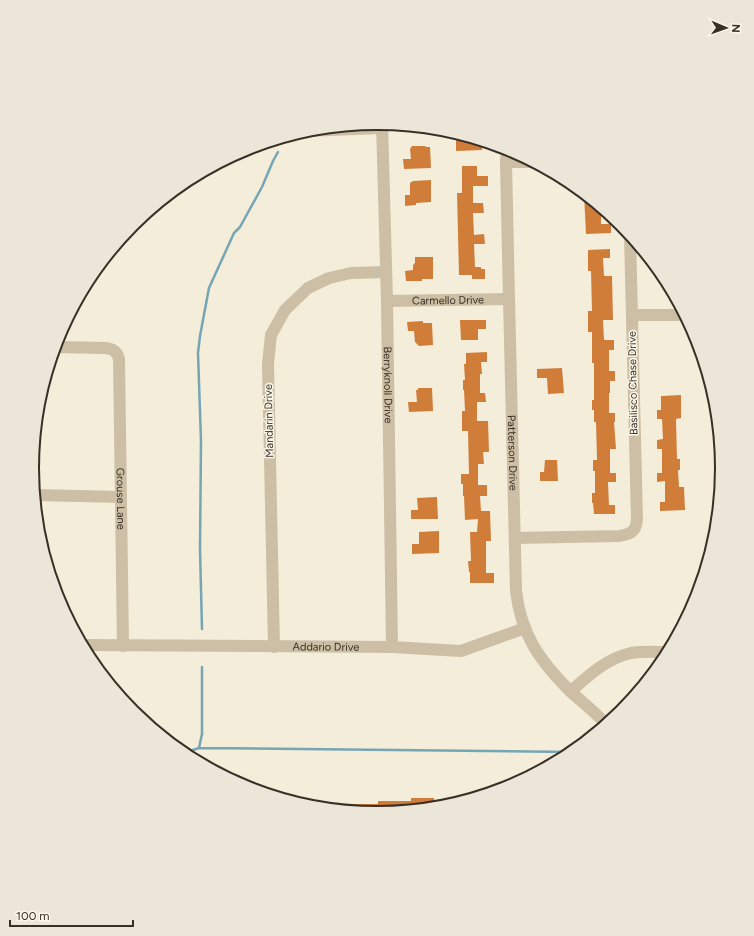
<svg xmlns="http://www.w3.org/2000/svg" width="754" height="936" viewBox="0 0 754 936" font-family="Figtree,sans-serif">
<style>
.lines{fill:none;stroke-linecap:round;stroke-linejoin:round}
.stream{stroke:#76a5b4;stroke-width:2.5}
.building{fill:#d17d3a}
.minor{stroke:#cdbfa5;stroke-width:12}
.labels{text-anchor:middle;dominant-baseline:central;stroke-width:3;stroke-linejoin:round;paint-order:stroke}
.street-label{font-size:11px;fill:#383027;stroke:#fbf6e7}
.rim{fill:none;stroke:#383027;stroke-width:2}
</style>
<rect width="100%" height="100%" fill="#f4edda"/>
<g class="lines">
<path class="stream" d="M202,629l-2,-80 1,-108 -3,-88 2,-17 9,-48 25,-55 6,-6 22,-40 11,-26 5,-9
M202,734l-3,14 374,4
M202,735v-68
M179,750l11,1 9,-3v-1"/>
</g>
<path class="building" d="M456,133l15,5v3h11v9l-26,1z
M412,146h13l1,1h4l1,21 -27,1 -1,-10h8l-1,-10z
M462,166h15v10h11v10h-15v17h10l1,10h-11l1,22 10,-1 1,10h-11l1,23h6v2h4v10h-13v-4h-13l-2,-82h5z
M431,180v22l-15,1v2l-11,1v-11h5v-12l3,-2z
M584,194l17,13v17h10v9l-25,1z
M610,249v9h-7l1,18h8l1,44h-10l1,20h10v10h-5v21h6v10h-5v12h-1v20h6v9h-1l2,27h-6v24h6v9h-8l1,23h6v9h-21l-1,-11h-1v-10h3v-22h-2v-11h4l-1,-38h-2v-12h-2v-10h2v-37h-2v-31h-4v-21h4l-1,-40h-3v-21z
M415,257h18v22h-11v2h-16l-1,-10 8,-1v-5l2,-2z
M460,320h26v9h-8v11h-17z
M423,321v2h9l1,22 -14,1 -4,-4 -1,-11h-6l-1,-9z
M487,352v10h-6l1,12h-2v19h5l1,9h-9v19h11l1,31h-6l1,12h-6v21h9v11h-7l1,15h9l1,30h-5v32h8v10h-24v-11h-1l-1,-11h3l-1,-29h7l1,-13 -13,1 -1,-24h-1v-12h-2v-10h8l-1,-43h-6v-20h3l-1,-21h-1v-10h2l-1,-16h2v-11z
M562,368l2,25 -16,1 -1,-16h-10v-9z
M418,388h14l1,23 -24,1 -1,-10h9l-1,-12h2z
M681,395v23l-5,1 1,40h3v11h-2l1,17h5l1,23 -25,1v-9h5v-21l-8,1v-9h5v-24h-5v-9l6,-1 -1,-20h-5v-9h4v-14z
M545,460h12l1,21h-18v-9h4z
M437,497l1,22h-27v-9h7l-1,-12z
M439,531v22l-27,1v-10h7v-12z
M411,798h23v9l-57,6 -66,-7v-4h22v2h45v-3h33z"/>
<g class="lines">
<g class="minor">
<path id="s1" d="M382,123l5,178 5,346"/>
<path d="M304,131l78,-3"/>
<path id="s2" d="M507,149l-1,13 3,137 7,292c5,44 24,70 54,100 12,11 25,21 36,33"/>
<path d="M506,162h27"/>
<path id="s3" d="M387,301l122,-2"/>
<path d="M632,315h52"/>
<path id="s4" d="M55,347l50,1c8,1 12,3 14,11l4,287"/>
<path d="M35,495l86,2"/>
<path d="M515,538l104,-2c12,-2 17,-4 18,-17l-7,-284"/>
<path id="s5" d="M83,645l309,2 69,4 64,-23"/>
<path d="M274,647l-6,-283 3,-29 14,-25 23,-22 21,-10 22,-5 35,-1"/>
<path d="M571,691c17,-15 36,-33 60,-38 12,-2 25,-1 37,-1"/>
</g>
</g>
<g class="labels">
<g class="street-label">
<text stroke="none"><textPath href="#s3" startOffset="61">Carmello Drive</textPath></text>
<text transform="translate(633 383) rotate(-91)">Basilisco Chase Drive</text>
<text stroke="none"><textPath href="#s1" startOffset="262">Berryknoll Drive</textPath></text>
<text transform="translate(269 421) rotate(-91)">Mandarin Drive</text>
<text stroke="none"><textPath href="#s2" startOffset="304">Patterson Drive</textPath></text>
<text stroke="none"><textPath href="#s4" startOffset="209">Grouse Lane</textPath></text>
<text stroke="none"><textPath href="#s5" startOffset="243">Addario Drive</textPath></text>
</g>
</g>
<path d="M0 0H754V936H0ZM39 468a338 338 0 1 1 676 0a338 338 0 1 1-676 0Z" fill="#ebe6d8" fill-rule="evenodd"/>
<path class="rim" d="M39 468a338 338 0 1 1 676 0a338 338 0 1 1-676 0Z"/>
<g transform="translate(726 28) rotate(92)" stroke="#fbf6e7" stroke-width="3" paint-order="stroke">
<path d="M0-3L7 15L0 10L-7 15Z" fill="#383027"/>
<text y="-6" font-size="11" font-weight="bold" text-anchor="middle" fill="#383027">N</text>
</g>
<path d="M10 920v6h123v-6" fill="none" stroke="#383027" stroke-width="2"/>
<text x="16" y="920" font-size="12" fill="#383027" stroke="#fbf6e7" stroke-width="3" paint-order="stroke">100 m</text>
</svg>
